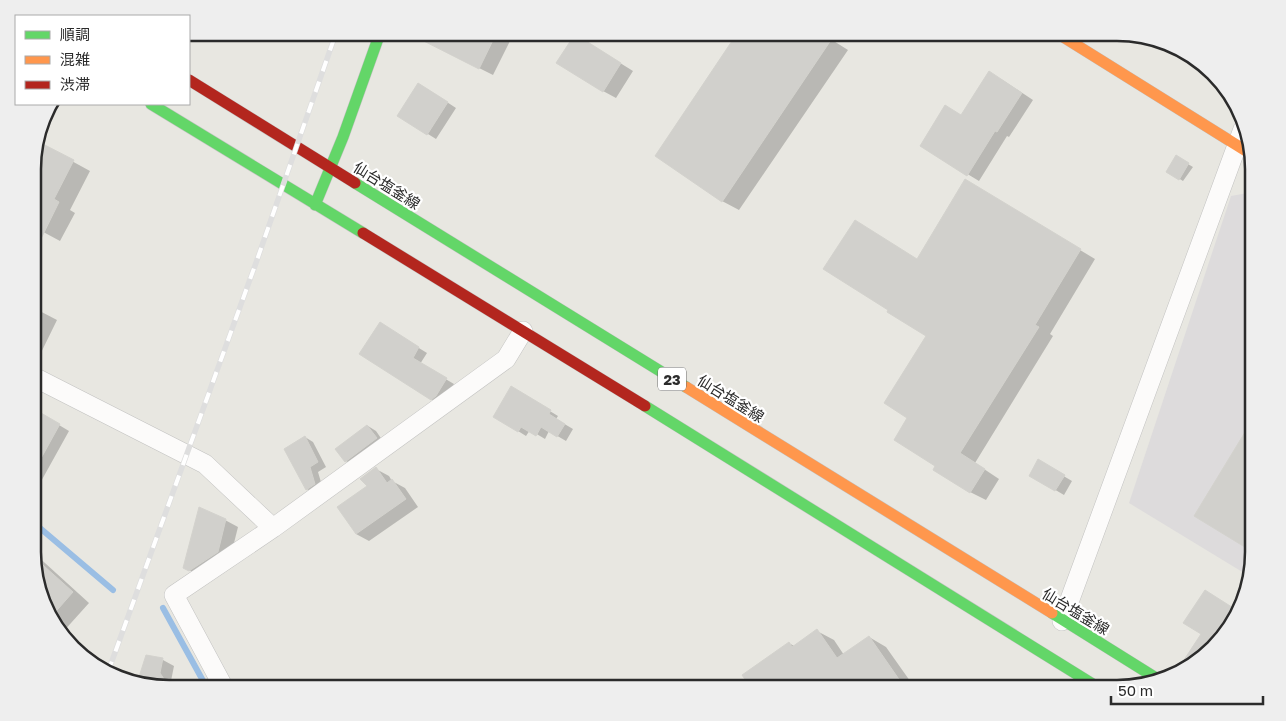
<svg xmlns="http://www.w3.org/2000/svg" width="1286" height="721" viewBox="0 0 1286 721" font-family="'Golos Text','Noto Sans JP',sans-serif">
<style>
.industrial{fill:#dddbdc}
.shadow{fill:#0003}
.lines{fill:none;stroke-linecap:round;stroke-linejoin:round}
.stream{stroke:#9abee4;stroke-width:6}
.building{fill:#d1d0cc;stroke:#d3d2cd}
.street-casing{stroke:#c2c2c1;stroke-width:20}
.fast-casing{stroke:#c2c2c1;stroke-width:12}
.slow-casing{stroke:#c2c2c1;stroke-width:12}
.jam-casing{stroke:#c2c2c1;stroke-width:12}
.street{stroke:#fcfbfa;stroke-width:19}
.fast{stroke:#63d668;stroke-width:11}
.slow{stroke:#ff974d;stroke-width:11}
.jam{stroke:#b3261e;stroke-width:11}
.rail-casing{stroke:#dedede;stroke-width:5.5}
.rail{stroke:#fff;stroke-width:4;stroke-dasharray:11;stroke-linecap:butt}
.labels{text-anchor:middle;dominant-baseline:central;stroke-width:4.5;stroke-linejoin:round;paint-order:stroke}
.shield{fill:#fff;stroke:#6b6b6b;stroke-width:1}
.shield-label{font-size:14px;font-weight:bold;fill:#2b2b2b}
.street-label{font-size:15px;fill:#2b2b2b;stroke:#fff}
.rim{fill:none;stroke:#2b2b2b;stroke-width:2.5}
</style>
<rect width="100%" height="100%" fill="#e8e7e1"/>
<path class="industrial" d="M1253,192v369l-4,15 -120,-73 102,-307z"/>
<path class="shadow" d="M435,33h79l-21,42 -50,-25z
M821,33l27,17 -109,160 -17,-9z
M588,43l45,28 -17,27 -13,-7z
M1001,79l32,21 -24,37 -2,-1 -28,45 -58,-35 41,-30z
M427,89l29,19 -20,31 -37,-23z
M41,126l3,2 -7,14 53,29 -20,39 5,3 -15,28 -26,-14v-76z
M1176,157l17,10 -10,14 -16,-10z
M980,190l115,69 -45,75 3,2 -78,127 24,16 -13,21 -16,-8 -33,-26 -28,-48 18,-83 -10,-75z
M34,308l23,12 -23,47z
M388,329l39,24 -7,11 34,20 -9,16 -5,4 -9,-5z
M512,388l46,28 -2,3 17,10 -7,12 -17,-10 -4,8 -15,-9 -4,6 -32,-20z
M34,410l35,21 -30,54 -5,-3z
M1253,421v130l-57,-35z
M368,426l8,5 9,13 -30,22 -9,-5z
M305,437l8,5 13,25 -8,5 5,17 -8,5 -8,-5z
M1038,461l34,20 -8,14 -34,-20z
M376,469l13,7 3,5 13,7 13,19 -49,34 -13,-7 12,-48z
M225,520l13,7 -8,32 -27,19 -19,-11z
M34,553l55,50 -27,30 -7,-5 -21,-58z
M817,631l17,9 10,15 25,-18 17,10 29,41h-162l-10,-13 46,-32 5,3z
M147,657l16,3 11,6 -3,15 5,7h-7l-29,-7z"/>
<g class="lines">
<path class="stream" d="M34,523l79,67
M163,608l44,80"/>
</g>
<path class="building" d="M406,32h91l-18,37z
M738,32h83l10,8 -109,162 -67,-46z
M575,34l46,29 -18,29 -47,-29z
M989,71l33,22 -25,39 -2,-1 -28,45 -47,-30 25,-41 16,10z
M418,83l30,19 -21,33 -30,-19z
M37,141l37,19 -20,39 5,3 -25,51v-102z
M1176,155l13,8 -10,17 -13,-8z
M965,179l116,70 -46,76 4,2 -79,126 25,16 -15,24 -37,-23 2,-4 -41,-26 13,-22 -23,-15 42,-67 -39,-24 1,-2 -65,-41 32,-49 62,39z
M380,322l39,25 -6,11 34,20 -11,18 -5,4 -72,-46z
M511,386l40,24 -2,4 16,10 -8,13 -16,-10 -5,9 -15,-9 -3,5 -25,-15z
M34,409l26,15 -26,47z
M1253,419v133l-59,-36z
M367,425l10,13 -32,24 -10,-13z
M305,436l13,26 -8,5 5,17 -9,6 -22,-41z
M1038,459l27,16 -10,16 -26,-15z
M376,467l11,16 5,-4 14,20 -50,35 -19,-27 30,-21 -7,-7z
M199,507l27,12 -8,33 -29,19 -6,-3z
M34,557l39,35 -22,25 -17,-47z
M1205,590l33,21 -3,9 -42,46 -10,3 -3,-3 21,-32 -18,-11z
M817,629l20,29 32,-22 36,52h-154l-9,-13 47,-33 3,5z
M146,655l17,3 -3,15 10,15 -32,-8z"/>
<g class="lines">
<defs>
<path id="street" d="M34,377l171,87 68,64
M1062,621l181,-492
M224,688l-50,-93 99,-67 233,-169 17,-28"/>
<path id="fast" d="M151,104l212,129
M355,183l331,204
M315,205l28,-68 37,-104
M645,406l454,282
M1052,613l104,65"/>
<path id="slow" d="M1057,33l194,121
M686,387l366,226"/>
<path id="jam" d="M189,80l166,103
M363,233l282,173"/>
</defs>
<use href="#street" class="street-casing"/>
<use href="#fast" class="fast-casing"/>
<use href="#slow" class="slow-casing"/>
<use href="#jam" class="jam-casing"/>
<use href="#street" class="street"/>
<use href="#fast" class="fast"/>
<use href="#slow" class="slow"/>
<use href="#jam" class="jam"/>
<defs>
<path id="rail" d="M108,672l149,-412 79,-227"/>
</defs>
<use href="#rail" class="rail-casing"/>
<use href="#rail" class="rail"/>
</g>
<g class="labels">
<rect class="shield" x="658" y="367.5" width="28" height="23" rx="4"/>
<g class="shield-label">
<text x="672" y="379">23</text>
</g>
<g class="street-label">
<text transform="translate(387 185) rotate(32)">仙台塩釜線</text>
<text transform="translate(731 398) rotate(32)">仙台塩釜線</text>
<text transform="translate(1076 611) rotate(31)">仙台塩釜線</text>
</g>
</g>
<path d="M0 0H1286V721H0ZM169 41H1117A128 128 0 0 1 1245 169V552A128 128 0 0 1 1117 680H169A128 128 0 0 1 41 552V169A128 128 0 0 1 169 41Z" fill="#eee" fill-rule="evenodd"/>
<path class="rim" d="M169 41H1117A128 128 0 0 1 1245 169V552A128 128 0 0 1 1117 680H169A128 128 0 0 1 41 552V169A128 128 0 0 1 169 41Z"/>
<rect x="15" y="15" width="175" height="90" fill="#ffffff" stroke="#aaaaaa"/>
<rect x="25" y="31" width="25" height="8" fill="#63d668" stroke="#aaaaaa"/>
<text x="60" y="40" font-size="15" fill="#2b2b2b">順調</text>
<rect x="25" y="56" width="25" height="8" fill="#ff974d" stroke="#aaaaaa"/>
<text x="60" y="65" font-size="15" fill="#2b2b2b">混雑</text>
<rect x="25" y="81" width="25" height="8" fill="#b3261e" stroke="#aaaaaa"/>
<text x="60" y="90" font-size="15" fill="#2b2b2b">渋滞</text>
<path d="M1111 696v8h152v-8" fill="none" stroke="#2b2b2b" stroke-width="2.5"/>
<text x="1118" y="696" font-size="15" fill="#2b2b2b" stroke="#ffffff" stroke-width="4" paint-order="stroke">50 m</text>
</svg>
